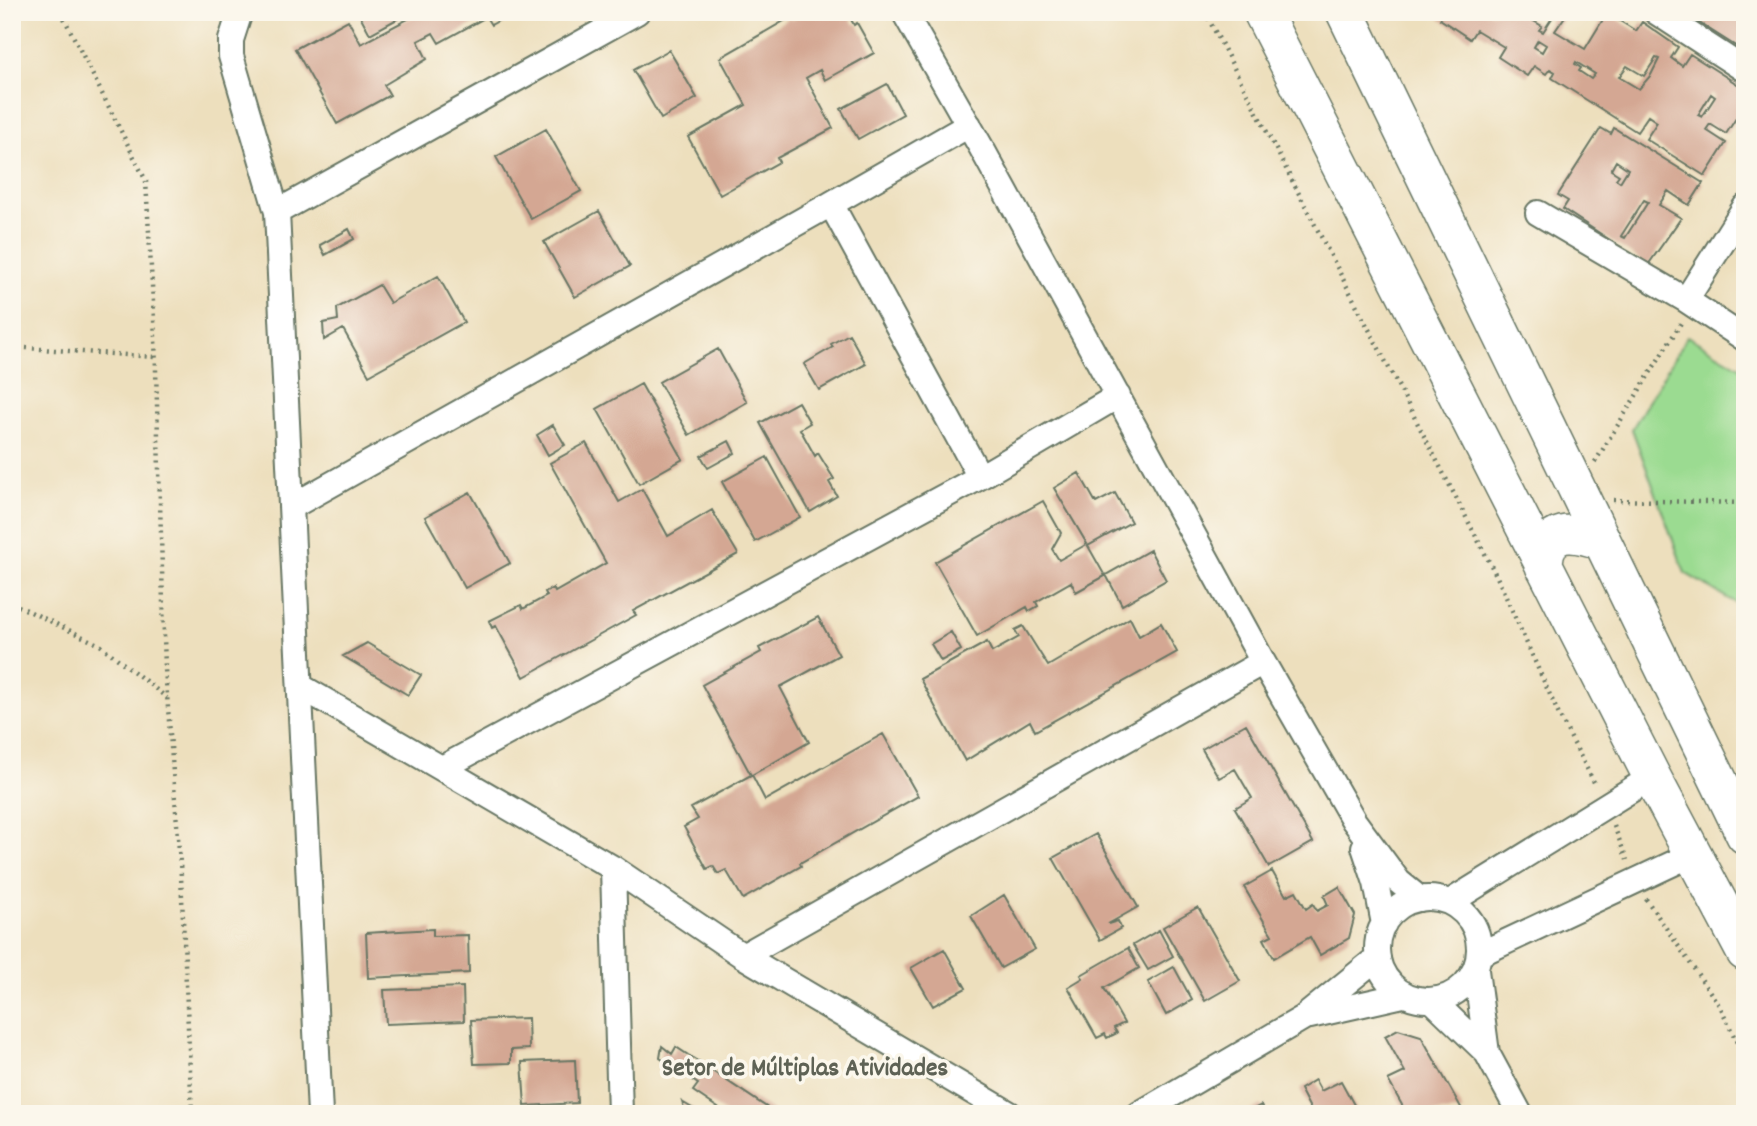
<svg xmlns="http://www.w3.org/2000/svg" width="1757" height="1126" viewBox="0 0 1757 1126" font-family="Dekko,sans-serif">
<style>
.green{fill:#9bdb91;stroke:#5d8c62;stroke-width:2}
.building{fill:#d4a793;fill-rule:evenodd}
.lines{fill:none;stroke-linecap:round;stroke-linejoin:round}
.street-casing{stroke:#677664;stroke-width:28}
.primary-casing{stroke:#677664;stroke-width:40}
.path{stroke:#677664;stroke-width:4.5;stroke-dasharray:2 5;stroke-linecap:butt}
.street{stroke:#fff;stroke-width:24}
.primary{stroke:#fff;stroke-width:37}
.labels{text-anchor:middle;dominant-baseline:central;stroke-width:7;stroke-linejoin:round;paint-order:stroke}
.neighbourhood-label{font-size:26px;font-weight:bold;fill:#5e6255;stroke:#fbf7ec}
</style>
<rect width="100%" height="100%" fill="#fbf7ec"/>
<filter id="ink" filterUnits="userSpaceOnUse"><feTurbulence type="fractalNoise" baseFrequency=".0143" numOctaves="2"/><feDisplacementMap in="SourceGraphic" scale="14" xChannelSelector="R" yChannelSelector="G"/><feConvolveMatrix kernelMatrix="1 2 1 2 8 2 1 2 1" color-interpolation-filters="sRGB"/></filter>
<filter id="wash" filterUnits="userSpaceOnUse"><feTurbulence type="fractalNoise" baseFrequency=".00686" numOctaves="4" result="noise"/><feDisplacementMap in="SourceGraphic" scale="28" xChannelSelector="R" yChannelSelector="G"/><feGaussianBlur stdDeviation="1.57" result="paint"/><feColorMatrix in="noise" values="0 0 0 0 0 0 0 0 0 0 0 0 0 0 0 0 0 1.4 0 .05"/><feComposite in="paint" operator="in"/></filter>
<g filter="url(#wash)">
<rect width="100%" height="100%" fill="#eddfbd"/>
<path class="green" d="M1687,336l58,34v225l-6,10 -54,-32 -53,-144z"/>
<g id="blocks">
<path class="building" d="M358,12h38l3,6 -29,16z
M421,12h79l3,6 -12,7 -5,-8 -47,26 -6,-10 -15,8 9,18 -43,26 6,10 -53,29 -42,-75 53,-29 13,24z
M807,12h40l7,13 3,-2 17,30 -49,27 -5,-10 -14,8 27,50 -56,30 2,4 -59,33 -32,-58 58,-32 -26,-47 71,-41 1,3z
M1445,12h83l-3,4 17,10 -3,4 4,2 9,-14 -9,-6h25l-13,19 30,18 22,-36 29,18 6,-9 36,25 -7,11 11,8 8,-12 55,35v26l-5,-3 -14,22 -16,-10 -4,6 20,13 -21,33 -59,-37 11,-17 -9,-6 -11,16 -85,-54 3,-6 -5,-3 -4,5 -12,-8 -7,10 -29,-19 6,-10 -28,-17 -6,9 -30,-20zM1538,40l8,5 -4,7 -8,-5zM1656,58l3,1 -8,16 -12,14 -20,-12 8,-11 17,10zM1576,62l19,12 -4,5 -12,-8 2,-3 -6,-4zM1711,94l4,3 -13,20 -4,-2z
M1685,12h60v40l-58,-37z
M669,50l28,48 -36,21 -28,-49z
M887,84l16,30 -45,25 -17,-30z
M1601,128l10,6 3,-6 89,55 -14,22 -21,-14 -9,14 22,13 -33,47 -85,-56 5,-8 -10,-6zM1616,161l12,8 -8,13 -4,-3 3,-4 -8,-5zM1644,200l4,2 -23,36 -4,-2z
M546,129l35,62 -50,28 -35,-62z
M599,211l31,55 -55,31 -31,-55z
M349,229l5,10 -29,16 -5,-10z
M438,276l26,46 -95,53 -26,-46 -19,11 -1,-17 15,-3 -1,-12 42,-23 11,18z
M849,334l17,30 -47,26 -15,-26 29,-17 -2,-3z
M718,349l29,53 -58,33 -30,-53z
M641,384l42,75 -44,25 -42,-75z
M798,402l12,21 -10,6 15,27 3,-3 16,26 -5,3 8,14 -27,16 -50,-89z
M553,425l12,20 -17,10 -11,-20z
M729,441l6,12 -27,15 -7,-12z
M586,443l33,59 23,-13 26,47 44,-26 26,44 -105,57 3,4 -112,62 -28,-51 -4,2 -3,-7 32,-16 2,4 24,-13 -2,-4 8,-4 2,4 51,-29 -56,-100z
M767,457l33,60 -45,25 -33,-60z
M1079,473l17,30 19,-10 16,29 -43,24 17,30 -29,16 -5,-10 -35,20 2,4 -9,5 -2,-4 -50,29 -42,-74 108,-61 18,32 -9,16 7,11 28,-16 -33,-56z
M470,492l40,71 -45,25 -40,-71z
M1150,550l16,30 -44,25 -16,-30z
M818,617l21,38 -59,32 29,55 -57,33 13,25 118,-66 35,62 -118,67 1,3 -58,33 -17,-29 -8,4 -5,-8 -6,3 -23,-42 14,-8 -7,-11 60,-33 -49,-90 59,-33 -2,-4z
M1130,618l9,18 22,-13 16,29 -142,79 -5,-10 -65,40 -45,-82 67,-37 5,10 27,-15 -4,-7 8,-4 25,40z
M951,632l10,18 -20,11 -10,-17z
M367,643l54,32 -13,20 -65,-39z
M1246,724l67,118 -44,25 -34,-59 17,-10 -17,-29 -16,9 -17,-29z
M1096,834l42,73 -30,17 10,-3 3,7 -21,12 -47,-82z
M1272,871l14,25 10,-5 10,18 7,-5 4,7 11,-6 -4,-9 15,-9 16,28 -6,23 -29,17 -10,-18 -36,21 -10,-19 8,-4 -28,-48z
M1004,895l31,54 -34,19 -30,-52z
M1198,907l42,74 -35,20 -42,-74z
M433,929v7l35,-1 1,38 -101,5 -2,-45z
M1159,930l14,26 -25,14 -15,-25z
M1128,948l11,20 -35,20 20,35 -10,5 3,5 -10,5 -2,-4 -8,4 -29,-51 15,-9 -2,-3z
M944,949l22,39 -33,18 -22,-38z
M1174,967l18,33 -26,15 -18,-33z
M463,987l1,34 -78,3 -2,-34z
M528,1018l1,31 -18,1v13l-37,1 -3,-44z
M1398,1029l23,7 42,75 -56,3 -19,-34 17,-8 -20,-36z
M662,1046l10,8 4,-7 101,67h-50l-34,-23 5,-7 -38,-26z
M575,1060l2,43 -52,3 -3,-44z
M1315,1080l6,11 20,-10 18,33h-46l-13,-25z
M682,1102l20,12h-16z
M1261,1105l5,9h-21z"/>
</g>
</g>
<g filter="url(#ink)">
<use href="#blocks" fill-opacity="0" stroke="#677664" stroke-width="2"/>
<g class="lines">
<defs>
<path id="street" d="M240,12l-9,28v16l46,156 43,902
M904,12l77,135 282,515 91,159 45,61 21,17
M1656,12l89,58
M831,204l138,-79
M277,212l360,-200
M1538,213l148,87 59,-93
M1686,300l59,39
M291,507l540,-303 149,273
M300,686l313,182 130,88 267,158
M442,768l538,-291 138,-81
M1364,847l12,36 8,41
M613,868l7,246
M1377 949a51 51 0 1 1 102 0a51 51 0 1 1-102 0Z
M1450,902l202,-125
M1480,954l213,-100
M743,956l520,-294
M1476,970l11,83
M1433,1001l54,52 33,61
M1310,1016l93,-21
M1139,1114l164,-96 75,-61"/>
<path id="primary" d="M1262,12l390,765 93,175
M1345,12l400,823
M1544,566c1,-40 29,-35 58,-25"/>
</defs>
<use href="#street" class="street-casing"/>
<use href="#primary" class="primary-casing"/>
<path class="path" d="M61,12l85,169 9,156 10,332 16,207 11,238
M1205,12l292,565 62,138 37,71
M12,347l143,10
M1595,462l86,-139
M1613,500l132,3
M12,603l88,42 67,53
M1614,826l13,34
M1646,899l75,109 24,52"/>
<use href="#street" class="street"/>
<use href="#primary" class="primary"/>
</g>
</g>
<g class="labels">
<g class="neighbourhood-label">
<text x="805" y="1069">Setor de Múltiplas Atividades</text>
</g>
</g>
<rect width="1757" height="1126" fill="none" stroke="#fbf7ec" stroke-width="42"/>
</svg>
